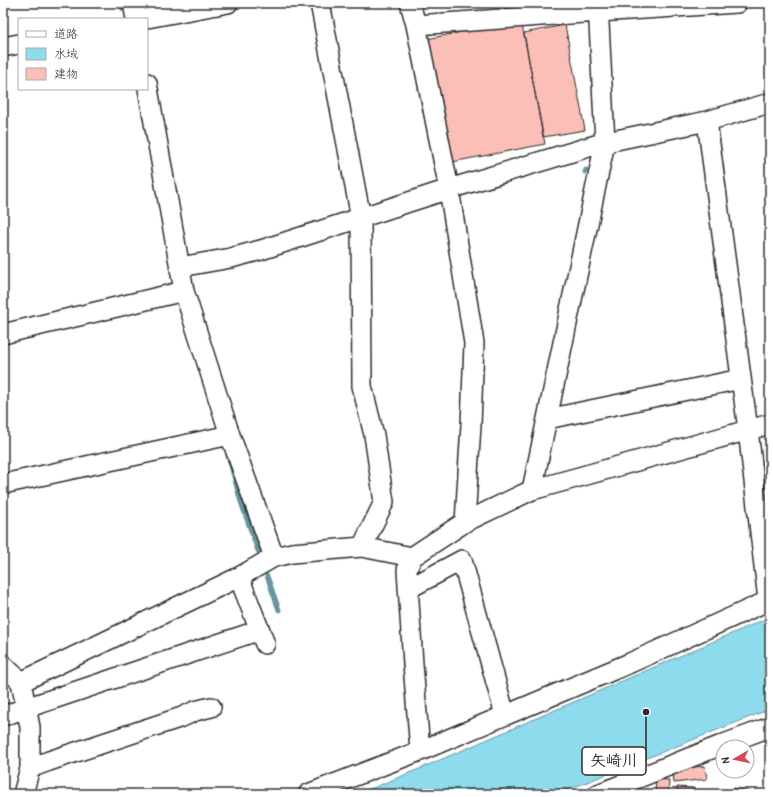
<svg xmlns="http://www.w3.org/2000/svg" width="773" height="797" viewBox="0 0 773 797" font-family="'Patrick Hand','Klee One',sans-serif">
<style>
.water{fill:#8ddbec;stroke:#66959f}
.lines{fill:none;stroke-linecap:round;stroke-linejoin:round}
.stream{stroke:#66959f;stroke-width:5}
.building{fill:#fbbfb7;stroke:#2b2b2b}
.minor-casing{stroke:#2b2b2b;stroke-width:22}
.minor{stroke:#fff;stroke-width:19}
.leader{fill:none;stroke:#2b2b2b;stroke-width:1.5}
.callout-dot{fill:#2b2b2b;stroke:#fff;stroke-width:1.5}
.callout{fill:#fff;stroke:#2b2b2b;stroke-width:1.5}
.callout-label{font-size:16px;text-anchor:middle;font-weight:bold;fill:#2b2b2b}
</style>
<rect width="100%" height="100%" fill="#fff"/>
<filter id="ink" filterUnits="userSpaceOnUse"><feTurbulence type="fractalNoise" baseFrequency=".025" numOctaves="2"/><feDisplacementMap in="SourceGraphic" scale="8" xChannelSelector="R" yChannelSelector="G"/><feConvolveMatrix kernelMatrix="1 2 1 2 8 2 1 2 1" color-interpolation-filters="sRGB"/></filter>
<g filter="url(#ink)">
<path class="water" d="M770,617v92l-213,85h-199l61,-25z"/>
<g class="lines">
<path class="stream" d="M122,3l1,6
M585,172l1,-2
M228,455l13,47 17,49
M267,576l12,34"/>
</g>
<path class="building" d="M521,20l24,124 -93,18 -25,-123z
M565,25l20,105 -42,7 -19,-104z
M705,766l2,13 -33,4 -1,-14z
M656,779l13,1 -1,14h-13z
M677,787l16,1v6h-16z
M734,788l15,3 -1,3h-16z"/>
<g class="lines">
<defs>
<path id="minor" d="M133,3l3,16
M320,3l41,215 1,168 12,49 10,67 -22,45
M410,3l6,22 33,164 25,154 -3,82 -6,97
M142,19l86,-16
M416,25l182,-13 139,-9
M3,47l16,-3
M147,83l37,208 46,144 44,122
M707,121l41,309 20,170
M180,267l51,-9 30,-8 188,-61 153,-46 105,-22 63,-18
M3,334l181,-43
M547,419l194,-40
M3,484l227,-49
M532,490l73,-347 -7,-140
M239,577l26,67
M408,589l54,-29 43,155
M3,665l18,17 9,45v41l-7,26
M21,682l218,-105 35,-20 18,-4 70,-6 50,10
M3,716l23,-8 234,-78
M420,751l-7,-87 -6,-94 5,-13 53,-35 67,-32 238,-66
M30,768l19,-7 133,-44 13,-6 16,-4
M308,794l112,-43 210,-88 140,-63
M598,794l126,-50 46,-17"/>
</defs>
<use href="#minor" class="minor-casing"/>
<use href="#minor" class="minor"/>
</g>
</g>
<path class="leader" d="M646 712L646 761"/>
<circle class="callout-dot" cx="646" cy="712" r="4"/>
<rect class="callout" x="582" y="747" width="64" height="28" rx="4"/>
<g class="callout-label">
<text x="614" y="766">矢崎川</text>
</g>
<rect width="773" height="797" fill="none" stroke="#fff" stroke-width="16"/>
<rect x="8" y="8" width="757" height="781" fill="none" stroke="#2b2b2b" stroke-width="1.5" filter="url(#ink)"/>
<rect x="18" y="18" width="130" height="72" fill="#ffffff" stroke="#aaaaaa"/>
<rect x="26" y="31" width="20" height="6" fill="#ffffff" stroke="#aaaaaa"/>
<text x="54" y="38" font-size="12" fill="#2b2b2b">道路</text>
<rect x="26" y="48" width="20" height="12" fill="#8ddbec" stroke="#aaaaaa"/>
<text x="54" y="58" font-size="12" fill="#2b2b2b">水域</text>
<rect x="26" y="68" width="20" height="12" fill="#fbbfb7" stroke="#aaaaaa"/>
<text x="54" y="78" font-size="12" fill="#2b2b2b">建物</text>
<g transform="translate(735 759) rotate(261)"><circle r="19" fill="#ffffff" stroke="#aaaaaa"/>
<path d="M0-3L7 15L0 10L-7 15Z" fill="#d1495b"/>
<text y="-6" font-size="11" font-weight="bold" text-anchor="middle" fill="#2b2b2b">N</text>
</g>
</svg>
